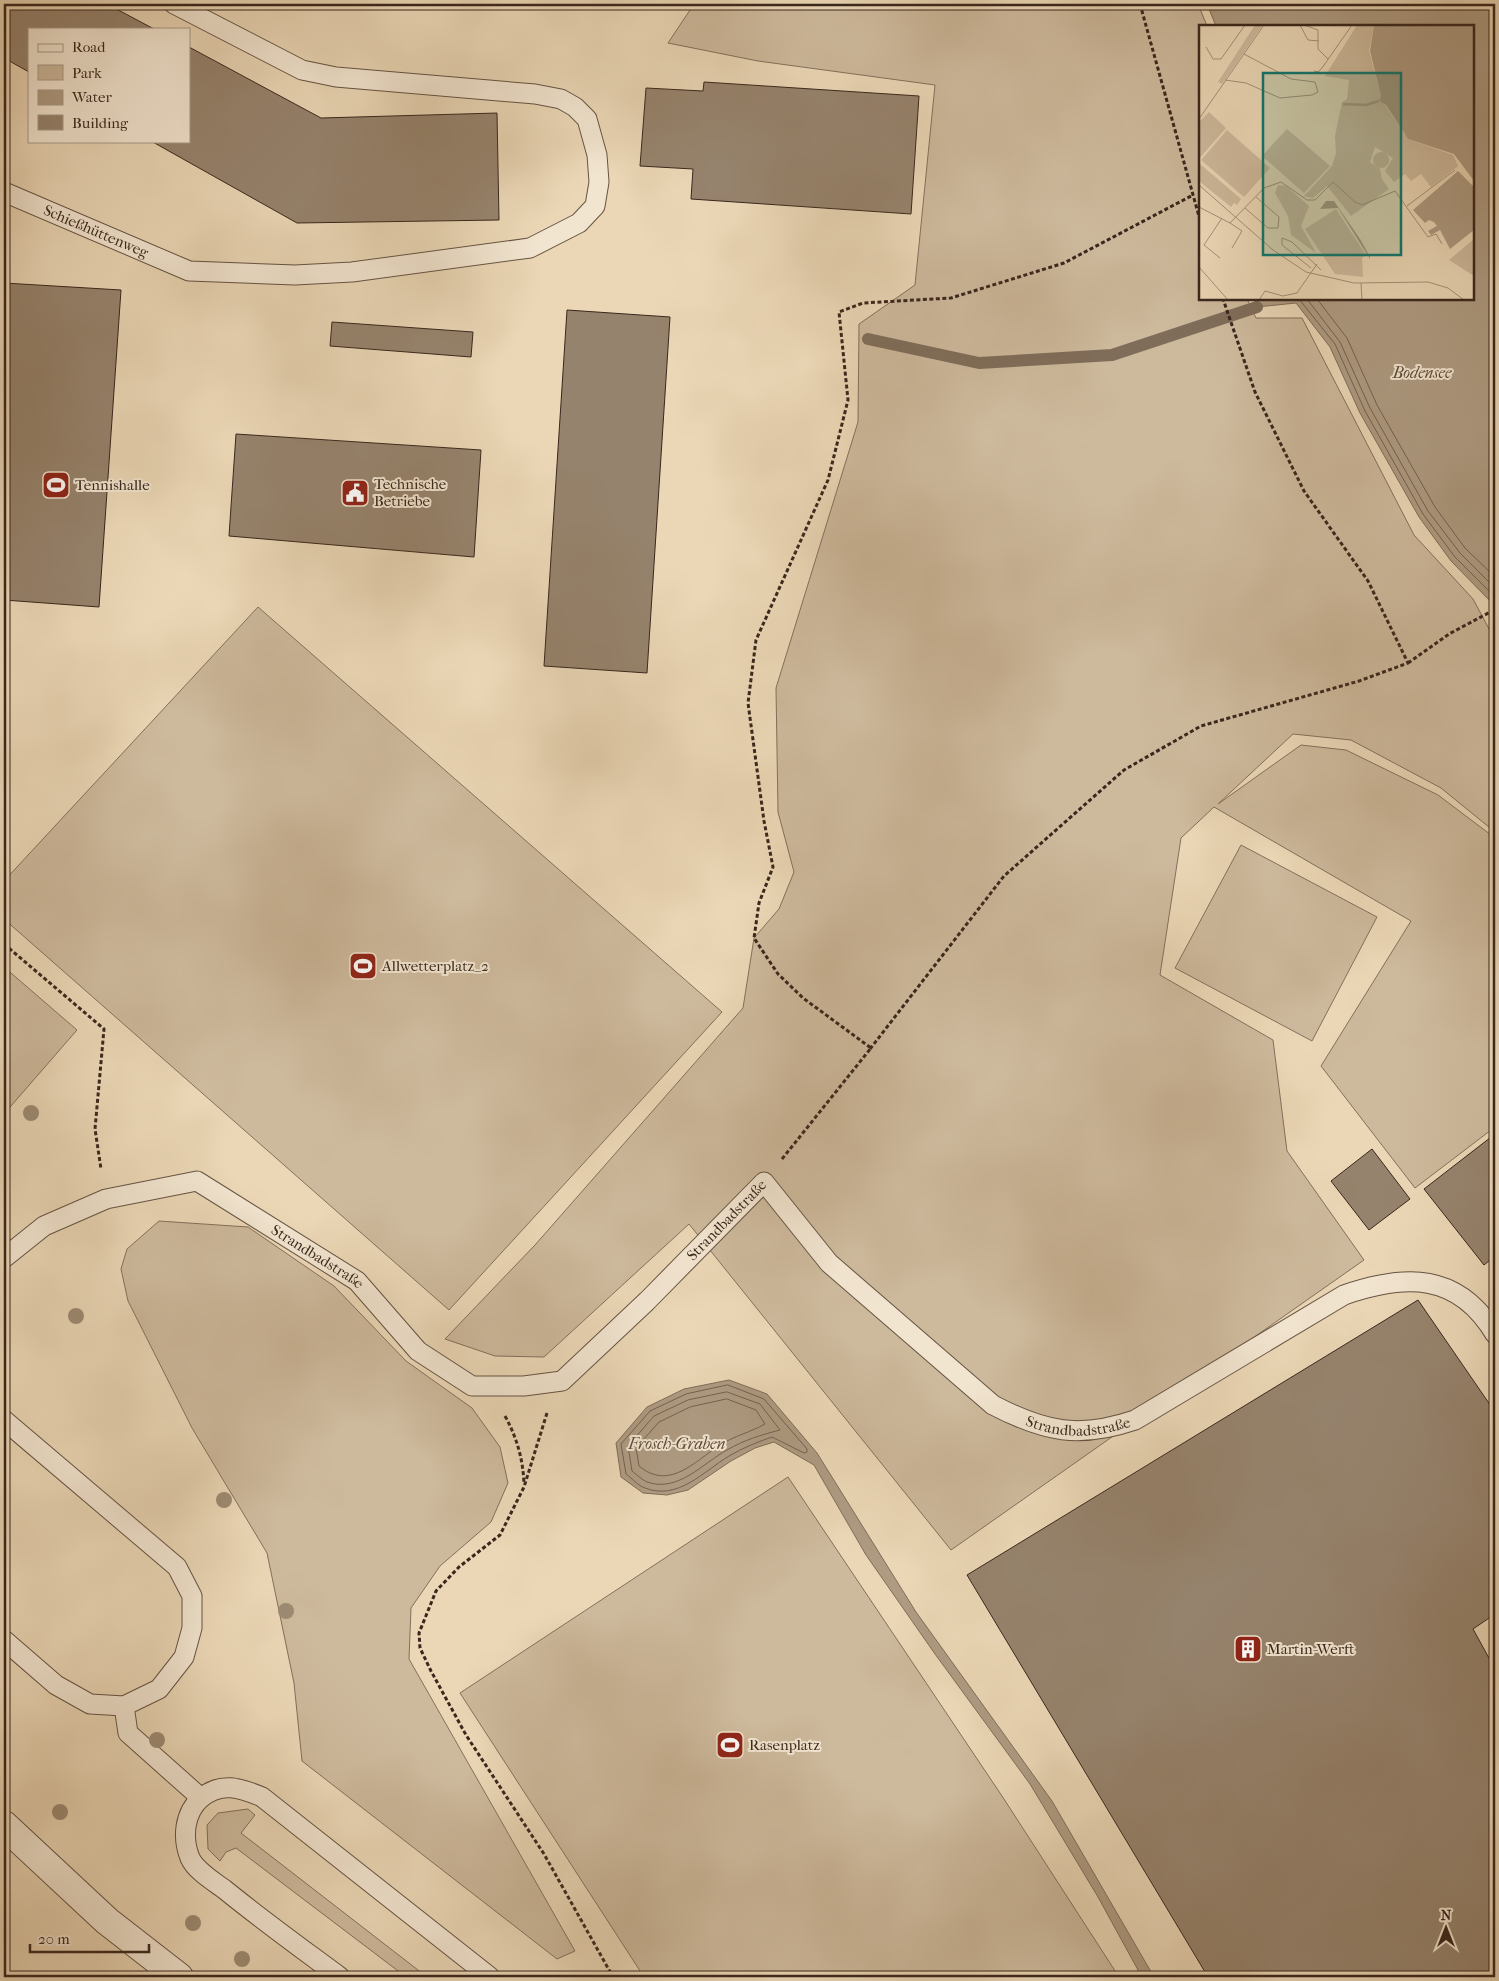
<svg xmlns="http://www.w3.org/2000/svg" width="1499" height="1981" viewBox="0 0 1499 1981" font-family="'IM FELL French Canon',serif">
<style>
.green{fill:#cdb99c;stroke:#83705c}
.water{fill:#ae9b82;stroke:#7f6d5a}
.lines{fill:none;stroke-linecap:round;stroke-linejoin:round}
.shore{stroke:#746150;stroke-width:1}
.stream{stroke:#7f6d5a;stroke-width:12}
.building{fill:#96836d;stroke:#39271d}
.service-casing{stroke:#665343;stroke-width:21}
.minor-casing{stroke:#665343;stroke-width:30}
.path{stroke:#39271d;stroke-width:3;stroke-dasharray:4 2.5;stroke-linecap:butt}
.service{stroke:#f2e5d0;stroke-width:19}
.minor{stroke:#f2e5d0;stroke-width:28}
.tree{fill:#9d8b73}
.labels{text-anchor:middle;dominant-baseline:central;stroke-width:4;stroke-linejoin:round;paint-order:stroke}
.street-label{font-size:15px;fill:#39271d;stroke:#f2e5d0}
.poi-label{font-size:15px;fill:#39271d;stroke:#f2e5d0;text-anchor:start}
.water-label{font-size:16px;font-style:italic;fill:#5c4a3b;stroke:#f2e5d0}
.inset-river{fill:none;stroke:#ae9b82;stroke-width:2.5}
.inset-road{fill:none;stroke:#a49179;stroke-width:1}
.view{fill:#0f766e;fill-opacity:0.15;stroke:#0f766e;stroke-width:2.5}
.inset-edge{fill:none;stroke:#39271d;stroke-width:2.5}
</style>
<rect width="100%" height="100%" fill="#ebd7b6"/>
<filter id="stains"><feTurbulence type="fractalNoise" baseFrequency=".004" numOctaves="4"/><feColorMatrix values="0 0 0 0 .2 0 0 0 0 .09 0 0 0 0 .02 0 0 0 .5 -.17"/></filter>
<radialGradient id="worn" r=".72"><stop offset=".6" stop-color="#630" stop-opacity="0"/><stop offset="1" stop-color="#630" stop-opacity=".3"/></radialGradient>
<path class="green" d="M694,4h504l9,22h-7v273h47l9,19h46l112,217 59,64 22,41v192l-54,-44 -90,-48 -58,-6 -75,70 83,-59 45,5 92,45 57,43v289l-80,61 -94,-122 90,-145 -197,-114 -33,31 -21,137 113,65 14,111 77,109 -413,290 -262,-326 -145,133 -49,-1 -50,-17 90,-94 208,-237 11,-70 25,-29 15,-37 -16,-60 -2,-124 82,-266 1,-98 56,-39 20,-200 -177,-24 -90,-18z
M258,607l464,405 -273,298 -445,-391v-38z
M1241,845l136,72 -65,124 -137,-73z
M4,967l73,63 -73,84z
M159,1221l89,6 86,59 72,75 66,47 28,39 8,36 -17,39 -51,44 -29,42 -2,51 166,292 -18,8 -255,-198 -8,-78 -27,-130 -75,-125 -64,-127 -7,-32 6,-20z
M788,1477l214,319 117,181h-475l-184,-284z
M248,1809l7,6 -14,18 186,144h-21l-170,-129 -10,4 -6,9 -12,-12 -1,-24 11,-12z"/>
<path class="water" d="M1207,4h288v602l-44,-45 -32,-44 -59,-104 -30,-66 -34,-44 -39,4 -2,-6 1,-2h217v-273h-257z
M729,1380l38,14 50,59 99,159 136,189 102,176h-17l1,-7 -40,-73 -68,-113 -95,-130 -69,-99 -52,-90 -40,-23 -19,6 -24,13 -43,29 -21,5 -24,-2 -22,-16 -5,-34 31,-36 37,-18z"/>
<g class="lines">
<path class="shore" d="M1299,299l36,45 30,67 58,103 32,43 40,40
M1307,299l33,43 30,66 58,103 32,42 35,35
M1317,299l30,39 30,67 58,102 30,41 30,29
M728,1385l36,14 43,50v3l-3,1 -32,-16c-15,5 -29,11 -43,19 -25,15 -51,45 -84,32 -7,-2 -13,-10 -19,-14l-5,-30 29,-33 36,-17z
M727,1392l33,12 20,26c-19,5 -36,10 -53,20 -24,13 -49,43 -80,32 -5,-2 -11,-8 -15,-11l-4,-25 26,-30 34,-16z
M727,1399l29,11 9,14c-14,8 -31,12 -45,21 -26,17 -51,46 -81,21l-3,-18 23,-26 31,-15z"/>
<path class="stream" d="M868,339l111,24 133,-8 145,-48"/>
</g>
<path class="building" d="M11,4h96l47,25h-125v43l-25,-14v-43z
M189,47l132,71 176,-5 2,107 -202,3 -146,-82h38z
M704,82l215,14 -8,118 -220,-15 2,-30 -53,-3 6,-78 57,3z
M4,283l117,7 -22,317 -95,-7z
M567,310l103,7 -23,356 -103,-7z
M332,322l141,10 -2,25 -141,-11z
M236,434l245,16 -7,107 -245,-21z
M1495,1134v122l-11,9 -60,-76z
M1372,1149l38,50 -41,31 -38,-49z
M1418,1300l77,112v202l-22,15 22,40v308h-287l-241,-402z"/>
<g class="lines">
<defs>
<g id="service">
<path id="s1" d="M4,192l185,79 106,4 57,-3 178,-24 49,-25 16,-17 4,-24 -2,-27 -10,-36 -12,-12 -14,-8 -26,-5 -199,-17 -34,-7 -128,-66"/>
<path id="s2" d="M4,1258l40,-32 62,-27 91,-18 160,100 61,70 54,35h52l38,-5 85,-80 117,-119 65,81 164,142c52,27 86,34 142,15l209,-125c61,-21 114,-23 151,39"/>
<path d="M4,1420l173,147 15,29v32l-8,29 -25,32 -35,17 -34,-2 -34,-19 -52,-45"/>
<path d="M124,1706l4,27 73,65"/>
<path d="M340,1977c-39,-29 -78,-57 -116,-88 -11,-8 -28,-18 -34,-31 -8,-20 -6,-45 11,-60 20,-17 40,-10 61,-1l228,180"/>
</g>
<path id="minor" d="M4,1825l103,96 72,56"/>
</defs>
<use href="#service" class="service-casing"/>
<use href="#minor" class="minor-casing"/>
<path class="path" d="M1140,4l60,216
M1408,663l41,-29 45,-24
M4,944l100,85 -9,100 6,40
M870,1049l134,-173 120,-106 77,-44 158,-45 49,-18 -40,-82 -64,-90 -49,-99 -32,-93
M782,1159l89,-111 -68,-50 -25,-24 -24,-36 5,-35 14,-36 -9,-46 -16,-118 8,-63 72,-160 20,-80 -9,-88 24,-9 88,-5 113,-35 129,-68
M547,1413l-23,74 -24,48 -41,32 -23,24 -17,42 1,15 11,23 35,64 78,119 69,123
M505,1416c12,22 18,43 19,68"/>
<use href="#service" class="service"/>
<use href="#minor" class="minor"/>
</g>
<g class="tree">
<circle cx="31" cy="1113" r="8"/>
<circle cx="76" cy="1316" r="8"/>
<circle cx="224" cy="1500" r="8"/>
<circle cx="286" cy="1611" r="8"/>
<circle cx="157" cy="1740" r="8"/>
<circle cx="60" cy="1812" r="8"/>
<circle cx="193" cy="1923" r="8"/>
<circle cx="242" cy="1959" r="8"/>
</g>
<defs>
<symbol id="stadium-square" viewBox="-11 -11 22 22"><rect x="-9" y="-9" width="18" height="18" rx="4" fill="#8f2418" stroke="#f2e5d0"/><path d="M0-5a6.5 5 0 1 0 0 10a6.5 5 0 1 0 0-10ZM-3.5-1.8h7v3.6h-7Z" fill="#fff"/></symbol>
<symbol id="civic-square" viewBox="-11 -11 22 22"><rect x="-9" y="-9" width="18" height="18" rx="4" fill="#8f2418" stroke="#f2e5d0"/><path d="M-.6-6.5H3V-4.5H.6V-3L4-1V1h2V6H-6V1h2V-1L-.6-3ZM-1.2 2.5V6h2.4V2.5Z" fill="#fff"/></symbol>
<symbol id="building-square" viewBox="-11 -11 22 22"><rect x="-9" y="-9" width="18" height="18" rx="4" fill="#8f2418" stroke="#f2e5d0"/><path d="M-4-6H4V6H1V3H-1V6H-4ZM-2.5-4.3h1.7v1.8h-1.7ZM.8-4.3h1.7v1.8H.8ZM-2.5-1h1.7V.8h-1.7ZM.8-1h1.7V.8H.8Z" fill="#fff"/></symbol>
</defs>
<g fill-rule="evenodd">
<use href="#stadium-square" x="40" y="469" width="32" height="32"/>
<use href="#civic-square" x="339" y="477" width="32" height="32"/>
<use href="#stadium-square" x="347" y="950" width="32" height="32"/>
<use href="#building-square" x="1232" y="1633" width="32" height="32"/>
<use href="#stadium-square" x="714" y="1729" width="32" height="32"/>
</g>
<g class="labels">
<g class="street-label">
<text stroke="none"><textPath href="#s1" startOffset="100">Schießhüttenweg</textPath></text>
<text stroke="none"><textPath href="#s2" startOffset="878">Strandbadstraße</textPath></text>
<text stroke="none"><textPath href="#s2" startOffset="354">Strandbadstraße</textPath></text>
<text stroke="none"><textPath href="#s2" startOffset="1342">Strandbadstraße</textPath></text>
</g>
<g class="poi-label">
<text x="374" y="484">Technische<tspan x="374" dy="17">Betriebe</tspan></text>
<text x="75" y="485">Tennishalle</text>
<text x="382" y="966">Allwetterplatz_2</text>
<text x="1267" y="1649">Martin-Werft</text>
<text x="749" y="1745">Rasenplatz</text>
</g>
<g class="water-label">
<text x="1422" y="372">Bodensee</text>
<text x="677" y="1443">Frosch-Graben</text>
</g>
</g>
<g transform="translate(1199 25)">
<rect width="275" height="275" fill="#ebd7b6"/>
<path d="M56,0h8l-41,59 -4,-2zM158,0h17l-5,26 12,45 -2,6h4l25,37 45,16 5,11 -27,21 -10,-13 -10,7 -6,-7 -11,8 -9,-11 8,-13 -18,-11 -5,15 10,7 2,10 7,10 -38,27 -24,-30 -14,12 -9,-2 28,-30 4,-13 -1,-17 7,-34 5,-3 2,-19 -24,-4zM10,87l17,16 -27,31v-37zM88,104l43,37 -26,27 -42,-37zM28,105l43,38 -26,29 -43,-37zM174 135a8 8 0 1 1 16 0a8 8 0 1 1-16 0ZM0,138l42,36 -4,6 -3,-2 -3,4 -32,-26zM79,160l8,1 23,20 -8,20 15,27 -25,-18 -3,-19 -13,-23zM137,184l30,46 -4,3 1,19 -28,-3 -30,-45zM275,214v37l-25,-16z" fill="#cdb99c"/>
<path d="M175,0h100v156l-20,-27 -46,-15 -22,-34 -7,-4 2,-5 -11,-45zM259,146l16,16v43l-24,19 -10,-19 -9,5 -3,-4 9,-5 -3,-4 -5,-2 -4,3 -12,-13zM127,176h8l4,6 22,32 10,18v2l-32,-51 -18,1z" fill="#ae9b82"/>
<path class="inset-river" d="M144,79l23,1 13,-4"/>
<path class="inset-road" d="M101,0l8,15 11,1M105,0l14,5v19l10,10M7,22l7,12h8l24,-34M115,46l4,1 4,-4 30,-43M26,55l21,3 34,15 32,-3 6,-3 -3,-10 -24,-3 -47,-25M0,94l65,-94M0,160l74,65 33,22 48,11 74,-1 20,6 16,12M208,181l48,-36M0,182l31,16 34,-35 17,-6 26,18h8l18,-18 22,20 7,3 33,-14 33,46 8,-3 6,10M46,183l23,20h10l1,-11 -23,-20M31,198l12,8 -10,17M21,233l-16,-13 18,-27M0,242l29,33M112,243l-29,-23v-7l10,4 29,28M162,258l1,17M60,275l6,-9 18,5 14,-3 20,-29"/>
<path class="view" d="M64,48h138v182h-138z"/>
<rect width="275" height="275" class="inset-edge"/>
</g>
<rect width="1499" height="1981" fill="none" stroke="#ebd7b6" stroke-width="20"/>
<rect x="5" y="5" width="1489" height="1971" fill="none" stroke="#39271d" stroke-width="2.5"/>
<rect x="10" y="10" width="1479" height="1961" fill="none" stroke="#39271d"/>
<rect x="28" y="28" width="162" height="115" fill="#f2e5d0" stroke="#a89988"/>
<rect x="38" y="44" width="25" height="8" fill="#f2e5d0" stroke="#a89988"/>
<text x="72" y="52" font-size="15" fill="#39271d">Road</text>
<rect x="38" y="65" width="25" height="15" fill="#cdb99c" stroke="#a89988"/>
<text x="72" y="78" font-size="15" fill="#39271d">Park</text>
<rect x="38" y="90" width="25" height="15" fill="#ae9b82" stroke="#a89988"/>
<text x="72" y="102" font-size="15" fill="#39271d">Water</text>
<rect x="38" y="115" width="25" height="15" fill="#96836d" stroke="#a89988"/>
<text x="72" y="128" font-size="15" fill="#39271d">Building</text>
<g transform="translate(1446 1928)" stroke="#f2e5d0" stroke-width="4" paint-order="stroke">
<path d="M0-4L9 19L0 12L-9 19Z" fill="#39271d"/>
<text y="-8" font-size="14" font-weight="bold" text-anchor="middle" fill="#39271d">N</text>
</g>
<path d="M30 1944v8h119v-8" fill="none" stroke="#39271d" stroke-width="2.5"/>
<text x="38" y="1944" font-size="15" fill="#39271d" stroke="#f2e5d0" stroke-width="4" paint-order="stroke">20 m</text>
<rect width="100%" height="100%" filter="url(#stains)"/>
<rect width="100%" height="100%" fill="url(#worn)"/>
</svg>
